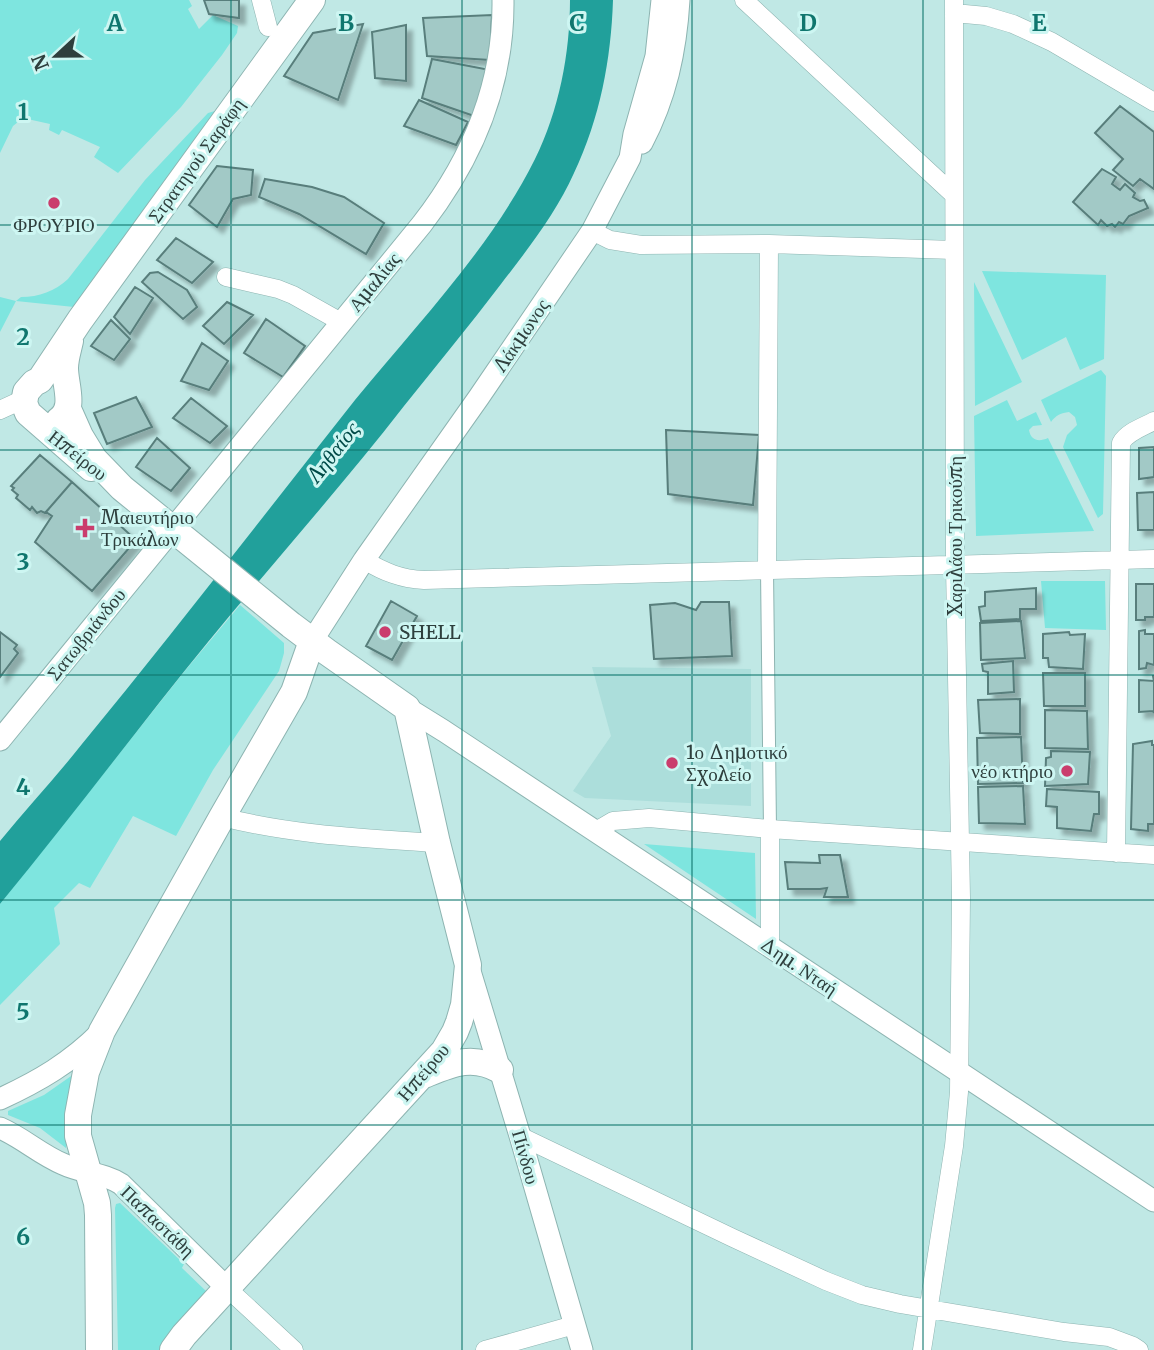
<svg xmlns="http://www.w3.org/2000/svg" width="1154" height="1350" viewBox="0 0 1154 1350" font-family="Merriweather,serif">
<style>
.built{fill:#acdedb}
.green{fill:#7ee5df}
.water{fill:#21a09b}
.building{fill:#a2c9c6;stroke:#587e7b;stroke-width:2;filter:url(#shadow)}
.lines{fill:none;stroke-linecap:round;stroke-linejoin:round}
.pedestrian-casing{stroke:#8db4b1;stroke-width:14}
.minor-casing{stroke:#8db4b1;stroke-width:19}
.tertiary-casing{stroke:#8db4b1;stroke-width:23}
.primary-casing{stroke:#8db4b1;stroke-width:28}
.pedestrian{stroke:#fff;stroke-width:12}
.minor{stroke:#fff;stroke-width:18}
.tertiary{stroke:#fff;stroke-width:21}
.primary{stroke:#fff;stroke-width:26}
.grid{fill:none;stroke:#0f766e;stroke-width:2;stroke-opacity:0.55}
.poi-dot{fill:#ca3d6d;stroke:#cdf6f2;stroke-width:2.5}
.labels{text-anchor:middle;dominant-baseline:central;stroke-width:6;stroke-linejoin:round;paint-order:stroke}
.street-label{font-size:19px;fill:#2e3f3d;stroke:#cdf6f2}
.poi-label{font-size:19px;fill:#2e3f3d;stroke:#cdf6f2;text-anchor:start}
.water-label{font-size:21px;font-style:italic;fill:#004a47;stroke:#cdf6f2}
.grid-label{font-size:23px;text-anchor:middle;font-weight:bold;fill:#0f766e;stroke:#cdf6f2;stroke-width:6;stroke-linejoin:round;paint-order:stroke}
</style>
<defs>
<filter id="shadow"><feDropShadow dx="6" dy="6" stdDeviation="2" flood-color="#0004"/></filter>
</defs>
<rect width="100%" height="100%" fill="#c0e8e5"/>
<path class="built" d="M592,667l159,2v137l-166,-8 -12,-7 38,-55z"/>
<path class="green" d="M0,0h189l3,6 -4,3 11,20 14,-14 25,11 -1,7 -15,22 -41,52 -63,66 -24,-16 6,-10 -38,-17 -3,5 -10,-5 1,-6 -27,-6 -10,8 -13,27z
M215,111c-44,68 -95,130 -141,196l-58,-6 -16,31v-35l16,4 5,-4c18,0 34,-6 47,-18l77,-99 63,-67z
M982,271l124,4 -2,84 -24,11 -14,-33 -44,23z
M974,282l48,100 -47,24z
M1101,370l5,6 -3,138 -5,4 -35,-71 4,-12 10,-10 -2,-8 -6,-5c-8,1 -13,3 -18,10l-10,-22z
M1007,400l10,21 19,-9 6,13 -9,1 -4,4c2,11 10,12 19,8l46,93 -118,5 -2,-120z
M1041,581h64l1,49 -61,-2z
M240,605l44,38v10l-5,18 -66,99 -37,66 -43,-20 -43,72 -11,-5 -25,25 6,36 -60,61v-101l184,-232z
M644,844l111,9 1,66z
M74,1074l-8,74 -26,-20 -32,-13v-4l36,-16z
M120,1203l64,61 -2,4 24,23 -38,44 -7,15h-43l-3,-142 1,-4z"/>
<path class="water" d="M570,0h43c-2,60 -13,118 -39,173 -18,40 -46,76 -73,111 -32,42 -65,82 -97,122 -63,81 -131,157 -196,236 -71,87 -137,176 -208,262v-63c27,-33 56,-64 82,-97 93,-113 182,-229 273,-344 63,-77 135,-151 180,-241 24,-48 35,-106 35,-159z"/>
<path class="building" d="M204,0h35v18l-30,-4z
M492,15l-2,45 -63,-4 -4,-38z
M363,24l-25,76 -54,-24 29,-43z
M406,25v56l-31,-3 -3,-46z
M432,59l58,11 -16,46 -52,-18z
M419,100l49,22 -12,23 -52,-19z
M1120,106l34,26v57l-14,-10 -7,7 -20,-16 10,-11 -28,-26z
M217,166l36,4 -2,25 -18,4 -16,28 -28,-22z
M1102,169l14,8 -4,7 8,6 5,-6 10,9 -2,4 7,4 4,-1 4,8 -19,8 -6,8 -4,-2 -4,5 -3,-3 -5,2 -6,-6 -3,5 -25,-23z
M265,179l47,8 32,10 40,26 -18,31 -67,-40 -40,-17z
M176,238l37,24 -21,21 -35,-23z
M158,272l29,18 10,17 -14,12 -41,-37 8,-9z
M135,287l18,11 -23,36 -16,-17z
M227,302l26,13 -29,29 -21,-18z
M266,319l39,27 -22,31 -39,-24z
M111,320l19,19 -16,21 -23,-14z
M202,343l26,18 -19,29 -28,-9z
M136,397l16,30 -45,17 -13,-31z
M191,398l36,28 -17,17 -37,-25z
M666,430l93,5 -6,70 -85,-11z
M157,438l33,30 -19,23 -35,-24z
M1154,447v30l-15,2v-31z
M40,455l32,27 -27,31 -4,-2 -4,2 -5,-6 -2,3 -14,-12 2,-3 -6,-5 2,-2 -3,-2z
M72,482l64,58 -44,51 -57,-49 17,-26 -6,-4z
M1154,492v38h-16l-1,-37z
M1136,584h18v33h-9v3h-9z
M1036,588v21h-16v10l-39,2 -2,-14 6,-1v-14z
M391,601l26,15 -25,44 -26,-14z
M701,602h28l3,54 -78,3 -4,-54 25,-2 21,7z
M1021,621l4,37 -44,2 -1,-37z
M1145,630v4h9v31l-7,-2 -1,5 -7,1v-38z
M0,632l17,13 -3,4 4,4 -18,24z
M1069,632l1,3 15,-1 -2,35 -34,-2 -1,-9h-5v-24z
M1013,661l1,31 -26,2v-22l-5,-1 -1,-7z
M1043,673h42v33h-41z
M1153,676h1v37l-1,-2 -14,1v-32l15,1z
M1020,699v35l-40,-1 -2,-33z
M1045,710l42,1 1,38 -43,-1z
M1021,737l2,46 -45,1 -1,-46z
M1152,741v4h2v79h-6v7l-17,-2 2,-85z
M1051,751l39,1 -2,32 -43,2 1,-28 5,-1z
M1023,786l2,38 -46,-1 -1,-36z
M1047,789l52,3v22h-5l-3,17 -34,-3v-21l-11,-1z
M819,855h21l8,42h-24l3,-9 -7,1h-32l-3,-27 35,1z"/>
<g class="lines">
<defs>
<path id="pedestrian" d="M767,570l3,259"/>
<path id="minor" d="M261,0l7,27
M744,0l210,195
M954,13l32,3 27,8 39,18 102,60
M592,231l18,9 31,5 128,-1 185,6
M226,277l52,12 15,6 48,27
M0,410l24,-11
M364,560c20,12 37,19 60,20l730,-21
M767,570l2,-326
M222,817c71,18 141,21 215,26
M770,829v118
M596,831l17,-10 36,-3 121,11 384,26
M1116,853l5,-410c6,-11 22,-16 33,-22
M520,1136l213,102 93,43 36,14 38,9 164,28 45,5 24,9 6,4
M227,1288l67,62
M485,1350l89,-25
M922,1350l32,-204 5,-54 2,-194 -6,-333 -1,-565"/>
<path id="tertiary" d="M642,143c24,-46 34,-92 37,-143
M312,641l52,-81 115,-163 113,-166 38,-73 4,-24 22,-78 6,-56
M407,708l37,23 710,470
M0,740l422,-516c51,-66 82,-140 81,-224
M470,971l50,165 62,214
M0,1099c39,-18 70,-36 101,-67
M0,1128c23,10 41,27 63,36 19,9 41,9 58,20l106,104"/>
<path id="primary" d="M68,409l12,27 14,23 28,29 169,137 36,27 80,56 30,135 31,122 -4,40 -5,17 -4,10 -11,19 -260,284 -11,15
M59,420c17,-12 6,-34 6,-52 0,-9 3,-18 5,-27
M91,468l-63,-55 -4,-10 2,-11 8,-9 6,-3 40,-60 232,-320
M424,1075c27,-11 48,-21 76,-5
M99,1350l-1,-135 -1,-12 -19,-67v-21l8,-43 16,-41 120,-214 72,-125 18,-51"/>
</defs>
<use href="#pedestrian" class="pedestrian-casing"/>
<use href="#minor" class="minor-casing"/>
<use href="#tertiary" class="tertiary-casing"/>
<use href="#primary" class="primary-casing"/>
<use href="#pedestrian" class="pedestrian"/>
<use href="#minor" class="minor"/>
<use href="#tertiary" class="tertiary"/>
<use href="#primary" class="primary"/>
</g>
<path class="grid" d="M231,0v1350M462,0v1350M692,0v1350M923,0v1350M0,225h1154M0,450h1154M0,675h1154M0,900h1154M0,1125h1154"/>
<g class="poi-dot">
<circle cx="54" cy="203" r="7"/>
<path d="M81.5 517.5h7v7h7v7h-7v7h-7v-7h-7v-7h7z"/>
<circle cx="385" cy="632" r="7"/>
<circle cx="672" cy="763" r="7"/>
<circle cx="1067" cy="771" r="7"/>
</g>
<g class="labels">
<g class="street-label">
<text transform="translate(196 160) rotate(-54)">Στρατηγού Σαράφη</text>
<text transform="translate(374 282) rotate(-51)">Αμαλίας</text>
<text transform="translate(521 335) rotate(-56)">Λάκμωνος</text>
<text transform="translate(78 455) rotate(38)">Ηπείρου</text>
<text transform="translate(955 536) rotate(-90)">Χαριλάου Τρικούπη</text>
<text transform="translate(86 634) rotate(-51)">Σατωβριάνδου</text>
<text transform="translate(799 966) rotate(34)">Δημ. Νταή</text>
<text transform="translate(423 1072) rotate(-50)">Ηπείρου</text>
<text transform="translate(526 1157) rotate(74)">Πίνδου</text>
<text transform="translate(158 1221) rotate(44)">Παπαστάθη</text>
</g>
<g class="poi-label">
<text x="54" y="225" text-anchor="middle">ΦΡΟΥΡΙΟ</text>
<text x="101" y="517">Μαιευτήριο<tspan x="101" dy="22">Τρικάλων</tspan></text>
<text x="399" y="632">SHELL</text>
<text x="686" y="752">1ο Δημοτικό<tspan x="686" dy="22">Σχολείο</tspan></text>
<text x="1053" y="771" text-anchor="end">νέο κτήριο</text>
</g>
<g class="water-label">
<text transform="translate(333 452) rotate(-52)">Ληθαίος</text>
</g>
</g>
<g class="grid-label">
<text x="115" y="31">A</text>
<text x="346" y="31">B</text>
<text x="577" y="31">C</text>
<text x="808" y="31">D</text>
<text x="1039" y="31">E</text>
<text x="23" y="120">1</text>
<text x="23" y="345">2</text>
<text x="23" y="570">3</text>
<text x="23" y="795">4</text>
<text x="23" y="1020">5</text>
<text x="23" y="1245">6</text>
</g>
<g transform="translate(56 56) rotate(248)" stroke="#cdf6f2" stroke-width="5" paint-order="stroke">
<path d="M0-5L12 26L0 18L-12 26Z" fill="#2e3f3d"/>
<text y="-10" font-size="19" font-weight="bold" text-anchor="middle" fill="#2e3f3d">N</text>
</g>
</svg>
